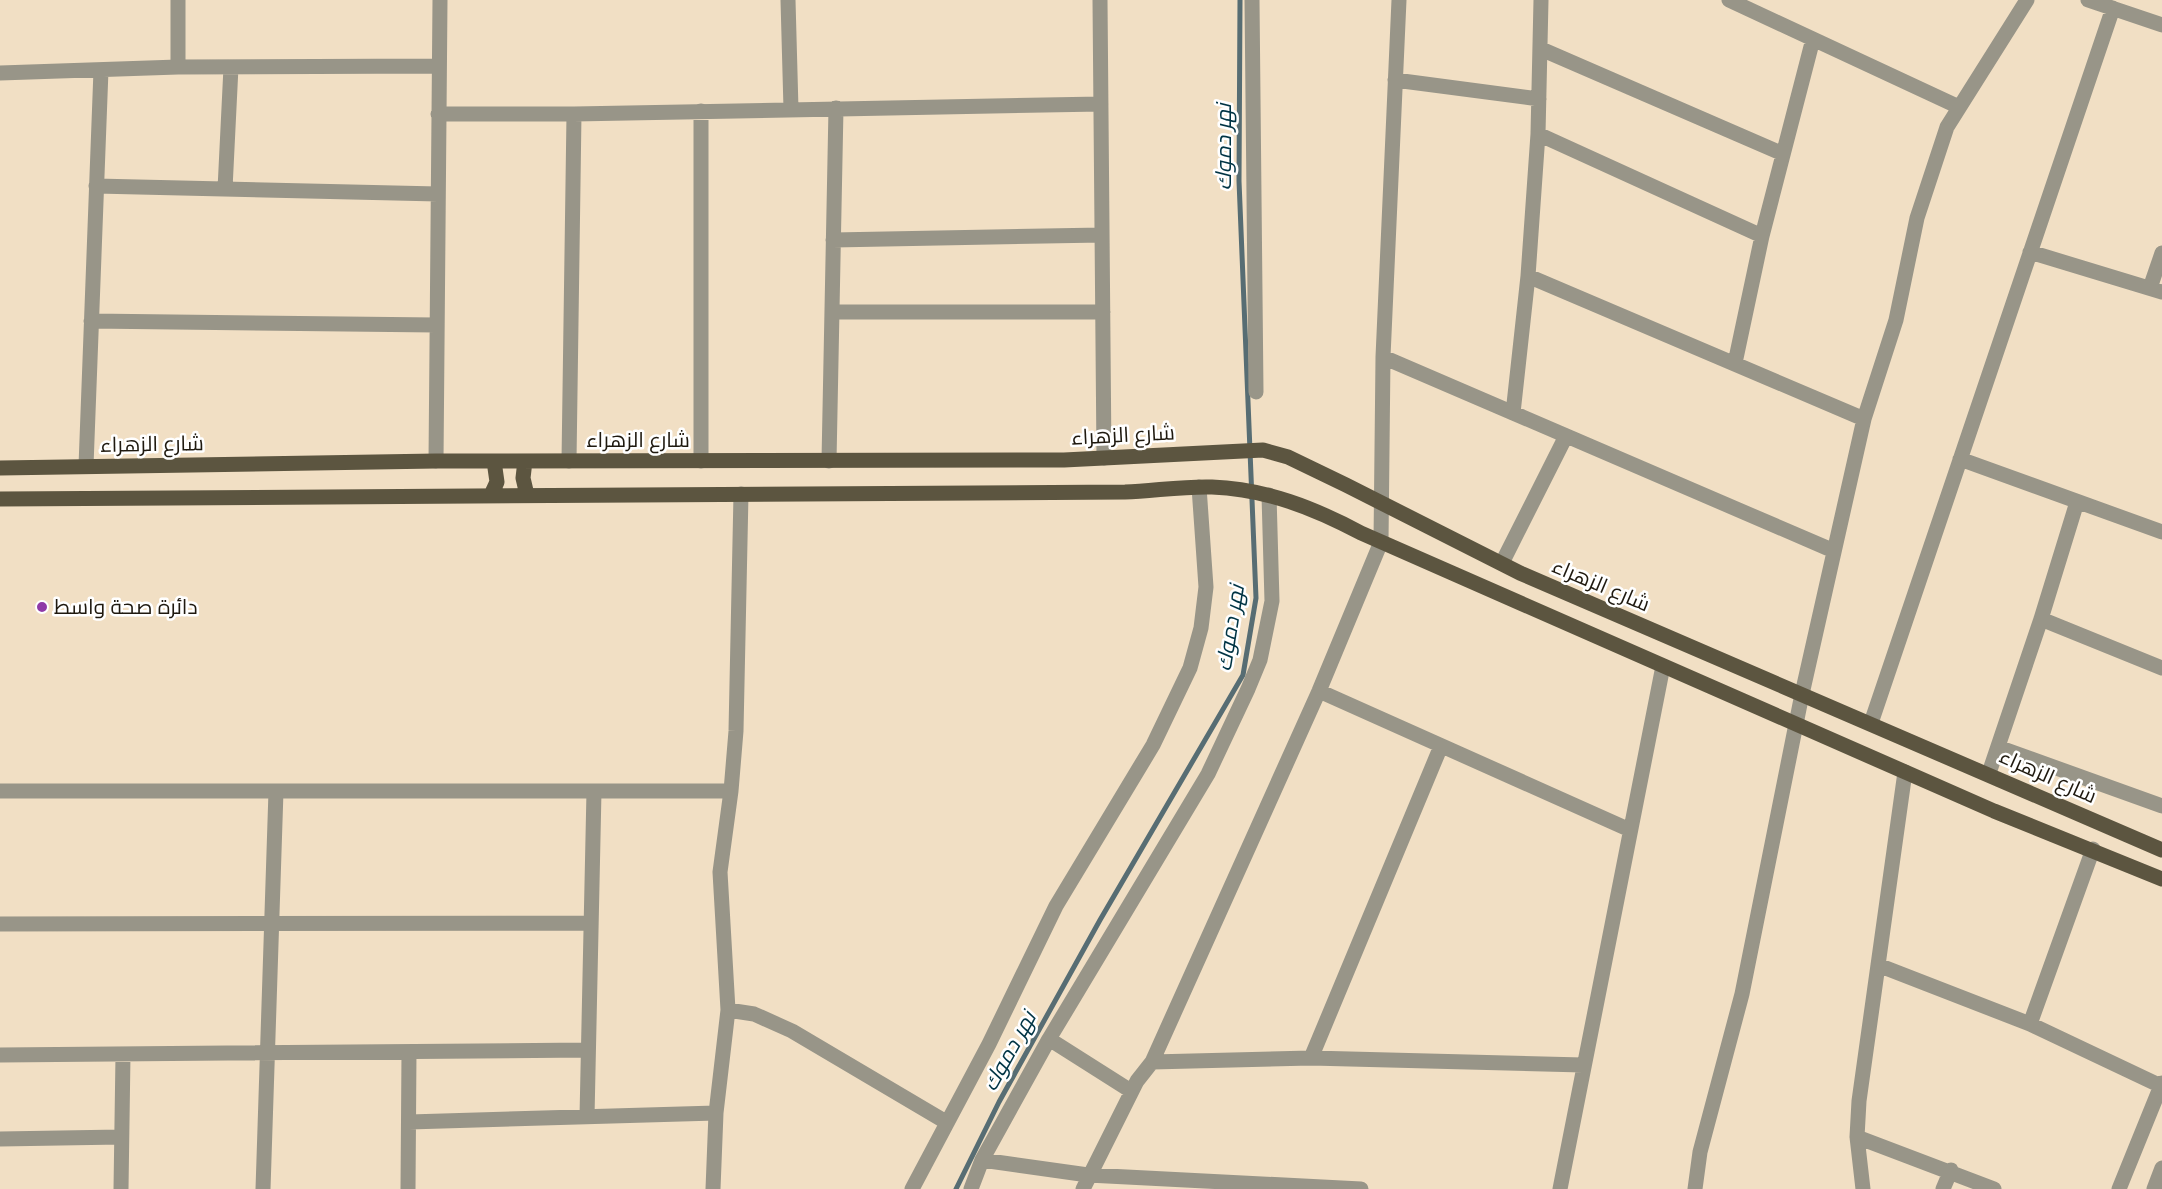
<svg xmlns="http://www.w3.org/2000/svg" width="2162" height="1189" viewBox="0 0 2162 1189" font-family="Roboto,Cairo,sans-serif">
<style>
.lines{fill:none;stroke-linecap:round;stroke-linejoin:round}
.stream{stroke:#576d73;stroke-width:5}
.minor{stroke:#989588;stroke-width:15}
.major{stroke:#5c5540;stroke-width:15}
.poi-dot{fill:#8f3aa8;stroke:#fff;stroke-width:2}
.labels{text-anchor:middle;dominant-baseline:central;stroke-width:5;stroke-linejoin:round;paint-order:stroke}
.street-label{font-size:21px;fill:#1f190f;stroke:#fff}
.poi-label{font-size:21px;fill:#1f190f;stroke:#fff;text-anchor:start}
.water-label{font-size:22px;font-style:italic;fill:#003444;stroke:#fff}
</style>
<rect width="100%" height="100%" fill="#f1dfc4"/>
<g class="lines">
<path class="stream" d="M956,1189l43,-87 101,-182 143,-245 13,-77 -17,-417 1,-181"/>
<path class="minor" d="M178,0v67
M788,0l3,109
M1100,0l4,458
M1252,0l4,392
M1729,0l230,107
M2088,0l74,25
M1541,49l242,105
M0,73l178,-6 260,-1
M1395,80l144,19
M438,114h136l527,-10
M1538,134l224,102
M96,186l342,8
M225,189l6,-122
M833,240l269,-5
M2030,252l132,40
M1528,276l336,143
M2150,288l12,-35
M832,312h271
M91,321l345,4
M1383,357l451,194
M1735,363l27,-127 51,-197
M1513,413l15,-137 10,-142 3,-134
M1960,459l202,73
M436,461l4,-461
M569,461l5,-347
M701,461v-350
M829,461l7,-353
M86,466l15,-396
M1502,563l64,-127
M2041,619l121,49
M1319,691l311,139
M1871,723l242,-715
M1998,747l164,59
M1989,773l52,-154 36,-117
M0,791h731
M0,924l589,-1
M1878,965l152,59 131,62
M728,1010l26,4 38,17 154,91
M2030,1024l63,-175
M1049,1039l82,52
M0,1055l587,-5
M1311,1058l130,-312
M1152,1062l159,-4 272,7
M587,1117l7,-326
M409,1122l307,-9
M1857,1137l137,52
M0,1139l121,-2
M982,1160l106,15 273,14
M121,1189l2,-134
M263,1189l13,-398
M408,1189l1,-137
M713,1189l3,-76 12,-103 -8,-138 11,-81 5,-60 5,-237
M912,1189l77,-145 67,-138 97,-161 37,-77 11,-40 5,-41 -7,-100
M971,1189l11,-29 67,-121 159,-265 40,-85 12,-29 12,-59 -3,-106
M1083,1189l54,-108 15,-19 167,-371 62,-149 2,-185 16,-357
M1560,1189l103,-523
M1695,1189l5,-37 42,-158 60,-300 62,-275 32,-99 21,-102 30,-91 80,-127
M1863,1189l-6,-52 2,-36 46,-329
M1943,1189l8,-19
M2119,1189l43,-106
M2154,1189l8,-21"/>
<path class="major" d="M525,461l-2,17 4,17
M0,468l436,-7 628,-1 199,-10 25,7 58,28 174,88 642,277
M491,495l6,-13 -3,-21
M0,499l1125,-7c29,-1 58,-6 87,-5 54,2 102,21 149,46l633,278 168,68"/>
</g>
<circle class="poi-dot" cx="42" cy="607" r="6"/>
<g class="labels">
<g class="street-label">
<text transform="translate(1123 435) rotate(-3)">شارع الزهراء</text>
<text x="638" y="440">شارع الزهراء</text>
<text transform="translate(152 444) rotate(-1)">شارع الزهراء</text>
<text transform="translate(1601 585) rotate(23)">شارع الزهراء</text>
<text transform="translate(2048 776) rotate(24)">شارع الزهراء</text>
</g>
<g class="poi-label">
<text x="54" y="607">دائرة صحة واسط</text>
</g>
<g class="water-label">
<text transform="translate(1223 147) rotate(-90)">نهر دموك</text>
<text transform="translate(1230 628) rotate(-81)">نهر دموك</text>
<text transform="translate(1009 1051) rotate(-61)">نهر دموك</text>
</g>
</g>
</svg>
